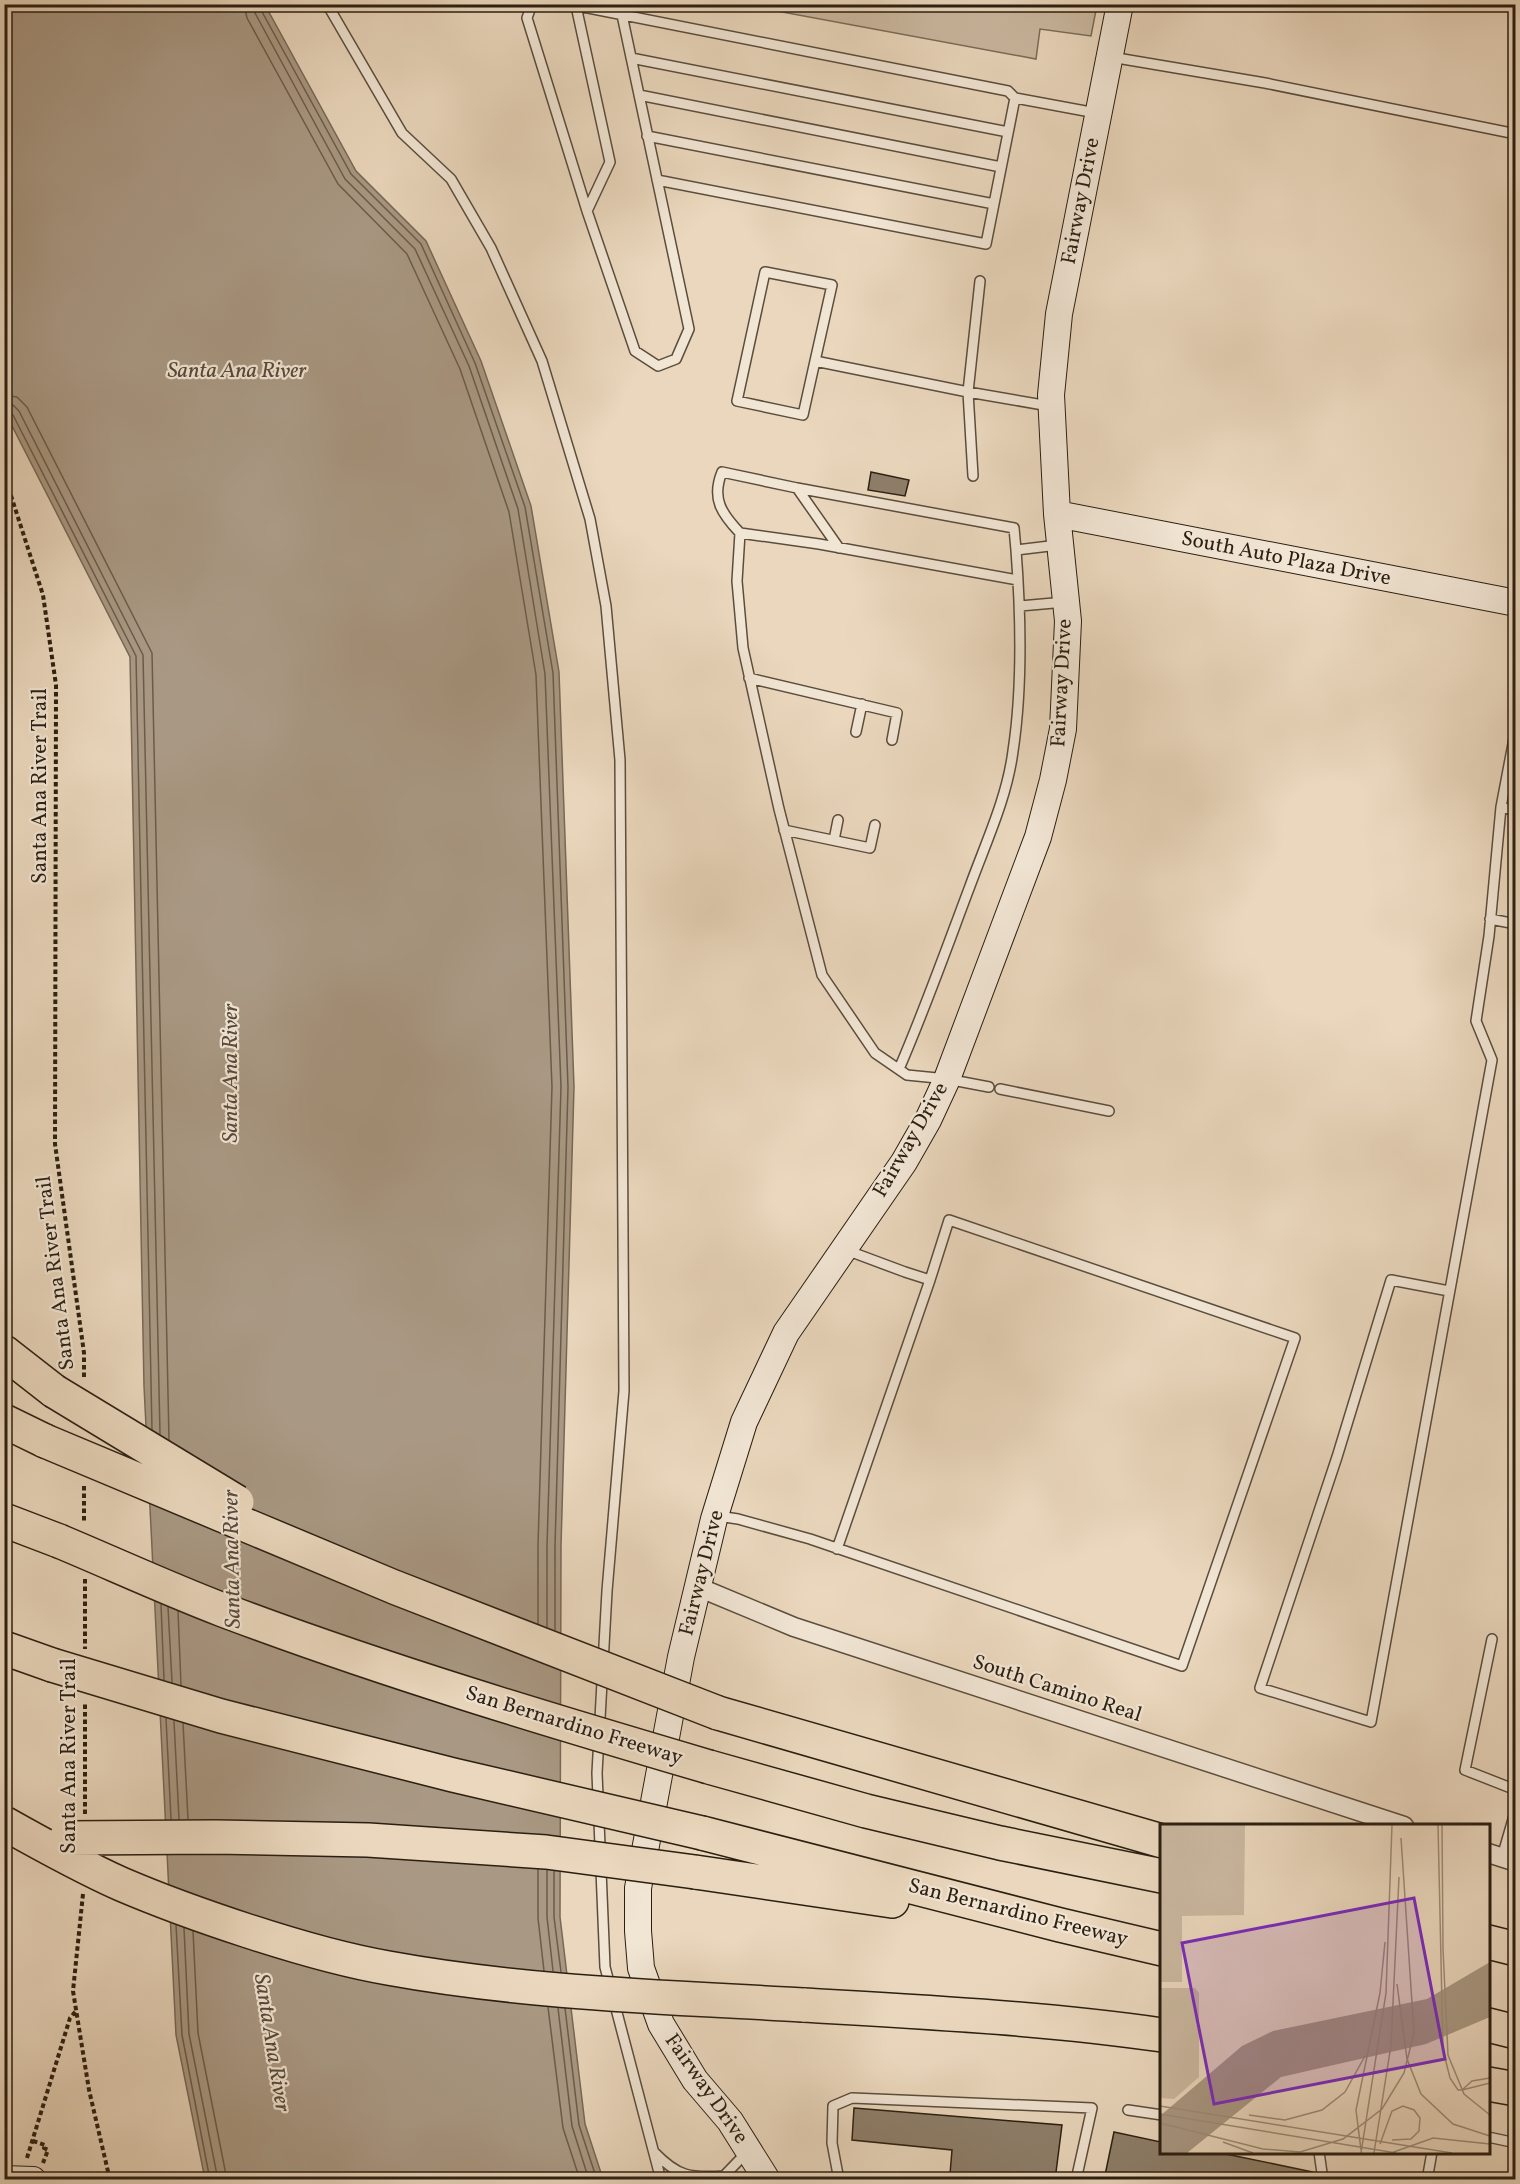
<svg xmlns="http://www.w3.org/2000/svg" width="1520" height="2184" viewBox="0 0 1520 2184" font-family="Vollkorn,serif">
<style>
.green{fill:#cab8a0;stroke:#7a6c59;stroke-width:1.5}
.water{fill:#a99883;stroke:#776856;stroke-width:1.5}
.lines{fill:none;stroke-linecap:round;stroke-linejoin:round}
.shore{stroke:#6a5c4a;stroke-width:1.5}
.building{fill:#8e7f6b;stroke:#2b1f12;stroke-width:1.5}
.lane-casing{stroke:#5b4d3d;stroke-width:12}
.street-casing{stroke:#5b4d3d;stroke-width:21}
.secondary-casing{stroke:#2b1f12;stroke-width:28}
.highway-casing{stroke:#2b1f12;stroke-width:36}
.path{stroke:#2b1f12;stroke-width:4;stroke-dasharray:4.5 3;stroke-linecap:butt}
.lane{stroke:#f1e5d4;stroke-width:9}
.street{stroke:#f1e5d4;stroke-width:18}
.secondary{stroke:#f1e5d4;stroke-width:26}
.highway{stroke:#ead7bd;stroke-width:33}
.highway-bridge-casing{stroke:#2b1f12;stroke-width:36;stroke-linecap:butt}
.highway-bridge{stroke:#ead7bd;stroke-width:33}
.labels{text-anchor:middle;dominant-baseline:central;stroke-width:4.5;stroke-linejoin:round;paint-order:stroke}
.street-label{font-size:21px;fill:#2b1f12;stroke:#f1e5d4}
.water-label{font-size:22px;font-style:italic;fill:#57493a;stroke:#f1e5d4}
.inset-road{fill:none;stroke:#9e8d79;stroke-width:1.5}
.view{fill:#7b2cbf;fill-opacity:0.15;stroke:#7b2cbf;stroke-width:3}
.inset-edge{fill:none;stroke:#2b1f12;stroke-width:3}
</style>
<rect width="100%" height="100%" fill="#ead7bd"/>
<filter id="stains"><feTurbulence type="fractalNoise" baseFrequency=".00333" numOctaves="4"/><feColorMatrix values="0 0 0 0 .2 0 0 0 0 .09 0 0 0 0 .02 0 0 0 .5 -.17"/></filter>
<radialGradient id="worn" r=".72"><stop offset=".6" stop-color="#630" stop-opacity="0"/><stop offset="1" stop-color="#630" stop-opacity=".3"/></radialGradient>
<path class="green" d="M744,5h353l-6,31 -51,-7 -4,30z"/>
<path class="water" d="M5,5h260l91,166 70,70 55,120 50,145 28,166 15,415 -13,459 -1,371 25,207 18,55h-398l-29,-144 -32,-649 -14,-729 -125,-245z"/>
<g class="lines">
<path class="shore" d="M244,4l3,14 91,166 69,70 53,115 49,143 27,163 16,412 -14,458v79
M253,4l2,9 90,166 70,70 54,117 49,143 27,165 16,413 -14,459v81
M261,4v6l90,164 70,70 54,119 50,144 28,166 15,414 -13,459v84
M4,395l13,2 10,10 125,246 17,787
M4,404l9,1 6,6 124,244 17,779
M4,411l5,1 4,3 123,241 16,774
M161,1604l3,76
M168,1607l4,75
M178,1611l3,74
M166,1718l5,101
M174,1721l5,98
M183,1723l5,96
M538,1869v49l6,53
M547,1870v47l6,54
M554,1871v46l7,55
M176,1925l6,110 28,145
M184,1928l5,106 29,146
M193,1931l5,102 29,147
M548,2007l15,121 17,52
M558,2008l14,118 17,54
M565,2008l14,117 18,55"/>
</g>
<path class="building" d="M871,472l38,8 -4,16 -37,-6z
M854,2108l208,17 -7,55h-52l-53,-6 2,-24 -100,-10z
M1114,2132l47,10v10h55l97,20 -1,8h-208z"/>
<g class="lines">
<defs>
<path id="lane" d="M327,4l75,129 49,46 40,69 51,113 48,158 16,87 14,154 4,631 -17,200 -10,182 8,194 56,213
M532,4l-5,14 60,193 48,140 23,15 18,-7 13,-30 -67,-314
M568,4l440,87 7,7 81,15
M576,6l34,156 -23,49
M1111,57l154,26 251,51
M631,58l377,74
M639,95l362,72
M647,136l347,68
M657,180l329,64 29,-146
M815,361l-12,54 -66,-14 28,-129 67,13 -17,76 153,31 12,-111
M973,476l-5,-84 81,14
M797,488l217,40 2,22
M740,533c-18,-19 -29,-34 -18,-61l75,16 42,60
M1020,606l45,-4
M749,678l148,35 -5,27
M856,732l6,-28
M1501,807l15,4
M784,830l86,18 5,-23
M834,840l4,-20
M1490,919l26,5
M899,1069c26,-60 48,-122 71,-183 16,-44 37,-88 43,-135 10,-66 8,-135 3,-201l42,-5
M989,1087l-42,-8 -40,-4 -32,-22 -53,-78 -43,-166 -36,-161 -6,-67 3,-48 79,11 199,36
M1000,1089l109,22
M1449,1291l-58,-11 -54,177 -77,231 111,34 121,-662 -16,-39 13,-85 12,-129 15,-79
M718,1516l20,3 72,20 372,127 113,-328 -346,-118 -19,60 -25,-8 -59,-22
M837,1549l93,-269
M1492,1639l-27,131 51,20
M1502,1857l14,-48
M1128,2110l34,5
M1488,2137l28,6
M654,2152c24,25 36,26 70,24
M1319,2152l3,21 -1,7
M721,2179l26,-27
M839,2180l-7,-37 1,-37 19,-8 240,10 -16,72
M1427,2180l5,-28"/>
<path id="street" d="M698,1587l96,40 610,199
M1488,1853l28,9"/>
<path id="secondary" d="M1057,514l459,89
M4,2179l29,1
M767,2180l-37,-59 -35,-41 -34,-56 -20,-56 -3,-37v-43l43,-231 33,-138 30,-97 42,-89 118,-171 24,-42 19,-41 91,-242 15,-57 10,-51 5,-108 -11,-107 -6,-119 8,-81 61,-310"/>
<path id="highway" d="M4,1352l50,39
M4,1421l41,20
M4,1520l55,21
M4,1648l48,17
M718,1713l444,128
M709,1767l157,44 134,32 162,33
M702,1833l358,92 102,24
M695,1872l197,29
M1488,1942l28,7
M803,2005c120,7 240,13 359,30
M1488,2025l28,7
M1488,2084l28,5"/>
</defs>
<use href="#lane" class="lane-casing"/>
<use href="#street" class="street-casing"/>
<use href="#secondary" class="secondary-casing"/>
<use href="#highway" class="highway-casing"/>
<path class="path" d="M4,474l39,121 13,90 -1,459 29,209v26
M84,1486v37
M85,1579v70
M85,1814v-112
M83,1894l-10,97 16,99 21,90
M33,2141l12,4 -1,3 4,2 -5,13
M27,2158l43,-140 6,-7"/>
<use href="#lane" class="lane"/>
<use href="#street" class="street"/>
<use href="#secondary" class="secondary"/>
<use href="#highway" class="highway"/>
<defs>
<path id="highway-bridge" d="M54,1391l183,111
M45,1441l349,146 324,126
M59,1541c55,23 109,48 164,69 159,60 323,109 486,157
M52,1665l169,51 232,59 249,58
M4,1823c39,22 77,43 117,61 42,18 84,33 127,47 46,15 93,29 140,37 137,25 277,29 415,37
M66,1838l150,-1 152,3 178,12 149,20"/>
</defs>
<use href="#highway-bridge" class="highway-bridge-casing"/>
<use href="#highway-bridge" class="highway-bridge"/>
</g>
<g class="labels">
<g class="street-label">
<text transform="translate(1081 201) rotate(-79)">Fairway Drive</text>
<text transform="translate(1286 559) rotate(11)">South Auto Plaza Drive</text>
<text transform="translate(1062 683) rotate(-87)">Fairway Drive</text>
<text transform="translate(40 786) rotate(-90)">Santa Ana River Trail</text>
<text transform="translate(911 1140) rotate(-60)">Fairway Drive</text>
<text transform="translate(56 1273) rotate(-97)">Santa Ana River Trail</text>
<text transform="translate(702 1573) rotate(-76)">Fairway Drive</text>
<text transform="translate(1057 1689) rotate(18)">South Camino Real</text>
<text transform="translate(574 1726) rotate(17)">San Bernardino Freeway</text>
<text transform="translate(69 1756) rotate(-90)">Santa Ana River Trail</text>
<text transform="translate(1018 1913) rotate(14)">San Bernardino Freeway</text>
<text transform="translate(706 2089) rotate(55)">Fairway Drive</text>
</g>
<g class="water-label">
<text x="237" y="371">Santa Ana River</text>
<text transform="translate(231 1073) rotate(-90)">Santa Ana River</text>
<text transform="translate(233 1559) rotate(-91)">Santa Ana River</text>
<text transform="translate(271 2043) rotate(81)">Santa Ana River</text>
</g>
</g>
<g transform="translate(1160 1824)">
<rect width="330" height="330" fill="#ead7bd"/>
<path d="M0,1h85l-1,90 -62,1v66h-22zM0,164h35l4,5v84l-25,22 -14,-1z" fill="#cab8a0"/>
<path d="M330,138v55l-64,27 -145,33 -94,76h-27v-37l82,-70 31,-15 154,-32z" fill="#a99883"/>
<path class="inset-road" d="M278,1l5,225 7,28 8,12h4M282,1l1,124 5,106 16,39 26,21M237,160l10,75 14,35 32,30 37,12M302,266l10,-9 18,-3M302,266l28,-7M0,282l292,47M0,290l236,39M89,291l36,5 37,-10 23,-18 20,-36M0,299l103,26 37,3 43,-13 39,-30 22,-36 10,-40 -13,-195M63,318l30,11M220,320l12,-33 11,-5 11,4 6,8 -1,13 -8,8 -19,1M201,326l-5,-40 24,-117 5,-51M201,329l25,-160 6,-168M214,329l17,-108 8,-168M231,329l42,-15 57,6"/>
<path class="view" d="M254,74l31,161 -231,45 -32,-161z"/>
<rect width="330" height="330" class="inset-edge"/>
</g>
<rect width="1520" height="2184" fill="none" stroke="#ead7bd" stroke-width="24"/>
<rect x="6" y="6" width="1508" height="2172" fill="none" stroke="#2b1f12" stroke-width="3"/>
<rect x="12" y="12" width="1496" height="2160" fill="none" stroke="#2b1f12" stroke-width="1.5"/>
<rect width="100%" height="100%" filter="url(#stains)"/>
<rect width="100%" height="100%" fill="url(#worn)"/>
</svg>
